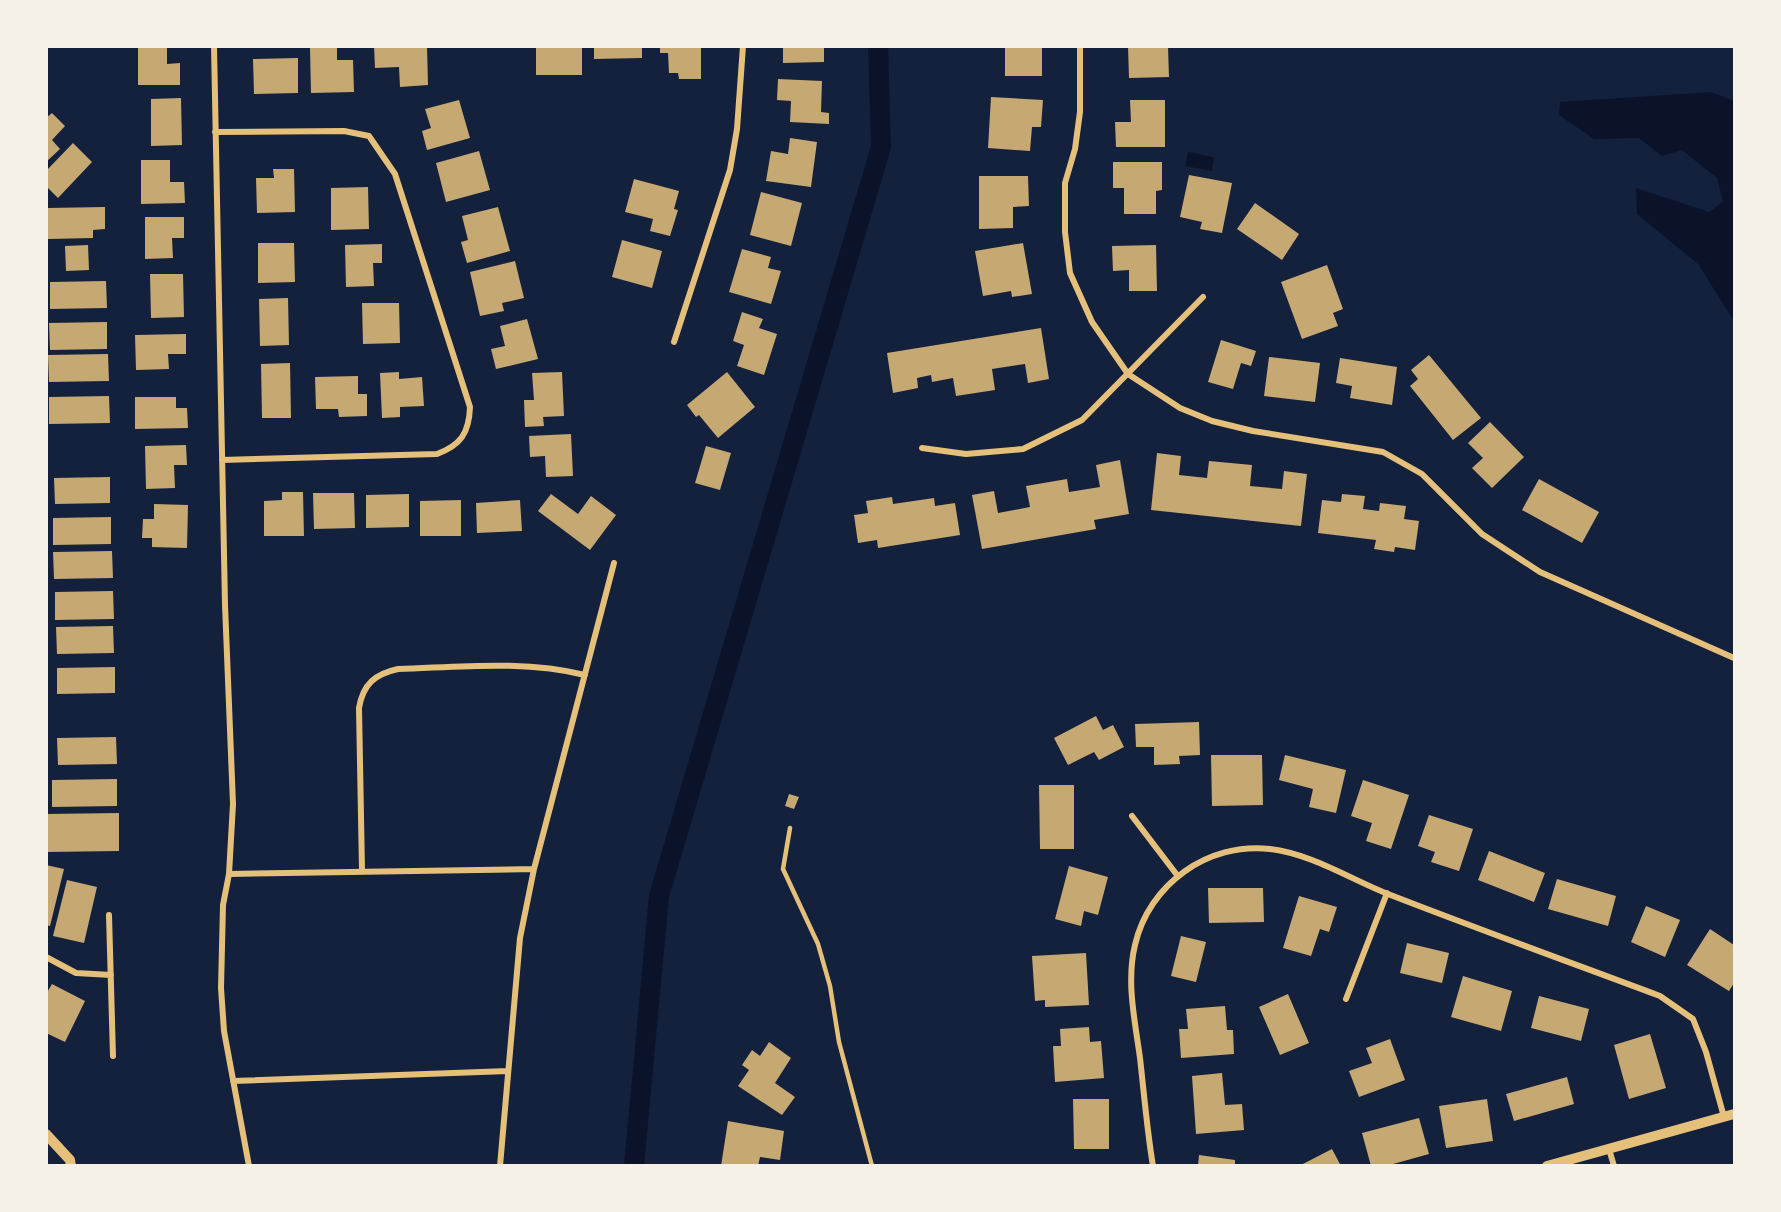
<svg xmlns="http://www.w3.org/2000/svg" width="1781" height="1212" viewBox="0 0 1781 1212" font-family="'DejaVu Sans',sans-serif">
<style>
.water{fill:#0b132b}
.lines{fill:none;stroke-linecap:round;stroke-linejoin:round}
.canal{stroke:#0b132b;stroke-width:20}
.building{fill:#c6a872}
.service{stroke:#e5c07b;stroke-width:4.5}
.minor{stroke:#e5c07b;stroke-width:6}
.tertiary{stroke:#e5c07b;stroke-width:10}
</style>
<rect width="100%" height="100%" fill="#14213d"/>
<path class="water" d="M1711,92l23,9v220l-36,-57 -61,-50 -1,-26 73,24 14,-10 -6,-24 -35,-28 -20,6 -23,-18 -45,1 -35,-24 1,-13z
M1188,152l26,5 -2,14 -27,-5z"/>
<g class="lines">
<path class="canal" d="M634,1166l25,-270 222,-749 -3,-101"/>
</g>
<path class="building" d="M138,46h29v18l13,-1v22h-42z
M374,46h53l1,39 -28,2 -1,-20 -24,1z
M536,46h46v29h-46z
M594,46h48v12l-48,1z
M660,46h41v33h-22l-1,-6h-9l-1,-20h-8z
M783,46h41v16l-41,1z
M1005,46h37v30h-37z
M1128,46h40l1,31 -40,1z
M310,48h27v12h16l1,32 -43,1z
M298,58v35l-44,1 -1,-35z
M778,79l44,2 -1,31 8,1v11l-39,-2 1,-21 -14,-1z
M991,97l52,3 -2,27h-9l-2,24 -42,-3z
M181,98l1,47 -31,1v-47z
M459,100l11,38 -43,12 -5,-19 9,-3 -6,-19z
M1130,100h35v47h-49l-1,-25h16z
M52,113l13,13 -13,14 8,9 -14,13v-44z
M790,138l27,4 -6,45 -45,-6 5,-30 17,3z
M73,143l19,19 -34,36 -12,-12v-15z
M479,151l11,39 -44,12 -10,-39z
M141,160h29v22h14l1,21 -44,1z
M1113,162h49v28l-6,1v23h-32v-26h-11z
M273,169h21l1,43 -38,1 -1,-35h18z
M1189,175l43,8 -10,50 -22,-4 2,-7 -22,-5z
M979,176h49l1,30 -16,1v21l-34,1z
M634,179l45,12 -5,18 4,1 -8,26 -20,-5 3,-12 -28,-7z
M368,187l1,42 -38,1v-42z
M761,192l41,11 -11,43 -41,-11z
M1255,203l44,31 -17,26 -45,-31z
M105,207v22l-12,1v8l-45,1 -1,-31z
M498,207l12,44 -43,12 -6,-21 7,-2 -6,-24z
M145,217h39v21h-12l1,20 -28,1z
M622,240l40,11 -10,37 -40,-11z
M258,243h36l1,39 -37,1z
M1023,243l9,51 -20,3 -1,-6 -28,5 -8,-45z
M382,244v19h-9l1,23 -28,1 -1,-42z
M88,245l1,25 -23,1 -1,-25z
M1156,245l1,46h-28v-21l-16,1 -1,-25z
M742,249l29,8 -3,11 13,3 -10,33 -42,-12z
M515,261l9,37 -22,5 2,8 -24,5 -10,-44z
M1327,265l16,44 -10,4 5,13 -36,13 -21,-57z
M150,274h33l1,43 -33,1z
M106,281l1,27 -57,1v-27z
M288,298l1,47 -29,1 -1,-47z
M362,303h37l1,40 -37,1z
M742,312l21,7 -4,9 18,6 -13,41 -27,-9 7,-21 -11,-4z
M527,319l11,40 -42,10 -5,-20 14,-3 -5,-20z
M107,322v27l-57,1 -1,-27z
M1041,328l8,51 -21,4 -3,-19 -33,5 3,21 -39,6 -3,-18 -21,4 -1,-7 -14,3 1,10 -25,5 -6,-40z
M186,334v20h-18l1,15 -33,1 -1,-35z
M1221,340l35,11 -5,15 -10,-3 -8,26 -25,-7z
M108,354l1,27 -60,1 -1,-27z
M1429,355l52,63 -28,22 -43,-54 8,-7 -7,-9z
M1269,357l51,6 -5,39 -51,-6z
M1340,358l57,9 -5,38 -42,-7 2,-12 -16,-3z
M290,363l1,55h-29l-1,-54z
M399,372v7l23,-2 2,29 -24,1v10l-18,1 -2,-45z
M562,372l2,44 -21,1 1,9 -19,1 -1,-27h10l-2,-27z
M727,372l28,35 -37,31 -19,-23 -3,2 -9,-12z
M358,376v18h9v22l-28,1 -1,-8h-22l-1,-32z
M109,396l1,27 -61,1v-27z
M135,397h41v11h11l1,20 -53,1z
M1490,422l34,35 -32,31 -20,-20 11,-10 -15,-15z
M571,434l2,42 -27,1 -1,-21 -15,1 -1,-21z
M186,445l1,20h-13l1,23 -29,1 -1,-43z
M706,446l25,7 -11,37 -25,-7z
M1157,453l24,3 -2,19 28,3 2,-17 43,4 -2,21 32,3 2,-18 23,3 -6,52 -150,-16z
M1120,460l9,54 -35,6 2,9 -114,20 -10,-54 22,-4 4,22 32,-6 -4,-21 41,-7 2,13 31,-5 -4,-22z
M110,477v26l-55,1 -1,-26z
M1539,479l60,33 -17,31 -60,-33z
M282,492h21l1,44h-40v-35l18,-1z
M313,493h41l1,35 -41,1z
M409,494v33l-43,1v-33z
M551,494l27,20 13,-18 25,19 -26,35 -52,-39z
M1342,494l23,2 -2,13 16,2 1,-8 26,3 -2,13 15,2 -4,29 -20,-3 -1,5 -20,-3 2,-9 -58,-7 4,-33 19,2z
M892,497l1,7 41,-6 1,8 20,-3 5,32 -82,13 -1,-8 -19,3 -4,-28 14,-2 -2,-12z
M461,500v36h-41v-35z
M520,500l2,31 -45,2 -1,-30z
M154,504l34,1 -1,43 -35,-1v-9h-10l1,-19h11z
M111,517v27l-58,1v-27z
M112,551l1,27 -59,1 -1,-27z
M113,591l1,28 -59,1v-28z
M113,626l1,27 -57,1 -1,-27z
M115,667v26l-58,1v-26z
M1096,716l7,14 10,-5 11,22 -25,13 -5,-8 -26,13 -14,-27z
M1199,722l1,33 -21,1 1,8 -26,1v-18h-18l-1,-23z
M116,737l1,27 -59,1 -1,-27z
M1211,755h51l1,50 -51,1z
M1285,755l61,15 -10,43 -27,-6 4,-18 -34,-9z
M117,779v27l-65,1v-27z
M1363,780l46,15 -18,54 -25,-8 6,-18 -21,-7z
M1039,785h35v64h-34z
M789,794l10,3 -5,12 -9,-3z
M119,813v38l-73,1v-38z
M1429,815l44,14 -14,42 -28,-9 4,-10 -17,-6z
M1489,851l56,22 -11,29 -56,-22z
M46,865l18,4 -14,57 -4,-1z
M1069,866l39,11 -10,38 -14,-4 -3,15 -26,-7z
M1557,879l59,17 -8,30 -60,-17z
M67,880l30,7 -13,56 -31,-7z
M1208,888h55l1,34 -55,1z
M1299,896l38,11 -8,25 -9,-3 -9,27 -28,-8z
M1646,906l34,14 -15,37 -34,-15z
M1710,929l24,16v38l-5,8 -42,-26z
M1181,936l25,6 -10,40 -25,-6z
M1407,943l42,10 -7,30 -42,-10z
M1086,953l3,52 -44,2v-7l-10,1 -3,-45z
M1463,976l49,15 -11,40 -50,-14z
M52,984l33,17 -20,41 -19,-9v-39z
M1288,994l21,49 -29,12 -21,-48z
M1539,996l50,13 -8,32 -50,-13z
M1225,1006l2,24h6l1,24 -53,4 -2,-29h9l-2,-20z
M1089,1027l1,15 11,-1 3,37 -49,4 -2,-36h8l-1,-17z
M1650,1034l16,54 -37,11 -15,-54z
M1390,1039l15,41 -46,17 -10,-26 23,-8 -6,-15z
M769,1042l22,16 -16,25 20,14 -13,18 -44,-29 11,-16 -7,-5 10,-15 8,6z
M1222,1073l3,32 17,-1 2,26 -48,4 -4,-58z
M1567,1077l7,27 -60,17 -8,-27z
M1073,1099h36v50h-35z
M1487,1099l6,42 -47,7 -7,-42z
M1419,1118l10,36 -43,12h-15l-9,-33z
M728,1121l56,10 -4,29 -20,-3 -2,9h-37z
M1332,1149l9,17h-42z
M1199,1155l36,5v6h-37z"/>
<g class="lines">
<path class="service" d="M790,828l-7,41 35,75 12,42 9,56 33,124"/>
<path class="minor" d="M214,46l11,559 8,199 -4,70 -6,31 -2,83 3,43 25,135
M1080,46v66l-5,37 -10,34v49l5,41 22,49 36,52 52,34 32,13 41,10 130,21 39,22 60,60 58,38 194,86
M215,132l129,-1 25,5 26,38 75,233c-1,26 -9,38 -33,47l-215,6
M674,342l56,-172 7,-41 6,-83
M922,448l44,6 57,-5 59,-29 121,-123
M1132,816l45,59
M362,870l-3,-162c4,-24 16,-34 39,-39 63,-2 126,-9 187,6
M229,874l305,-5
M109,915l4,141
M46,957l30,16 35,2
M1346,999l41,-106
M233,1081l275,-10
M1609,1149l5,17
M500,1166l20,-228 14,-69 80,-306
M1153,1166c-6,-36 -9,-73 -13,-108 -5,-37 -14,-76 -5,-113 14,-61 73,-103 135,-96 42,5 80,30 118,45 90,35 181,68 272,102l33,23 13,33 18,65"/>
<path class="tertiary" d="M46,1134l24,26 1,6
M1547,1166l187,-52"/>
</g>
<rect width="1781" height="1212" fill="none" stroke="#f6f1e7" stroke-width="96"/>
</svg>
